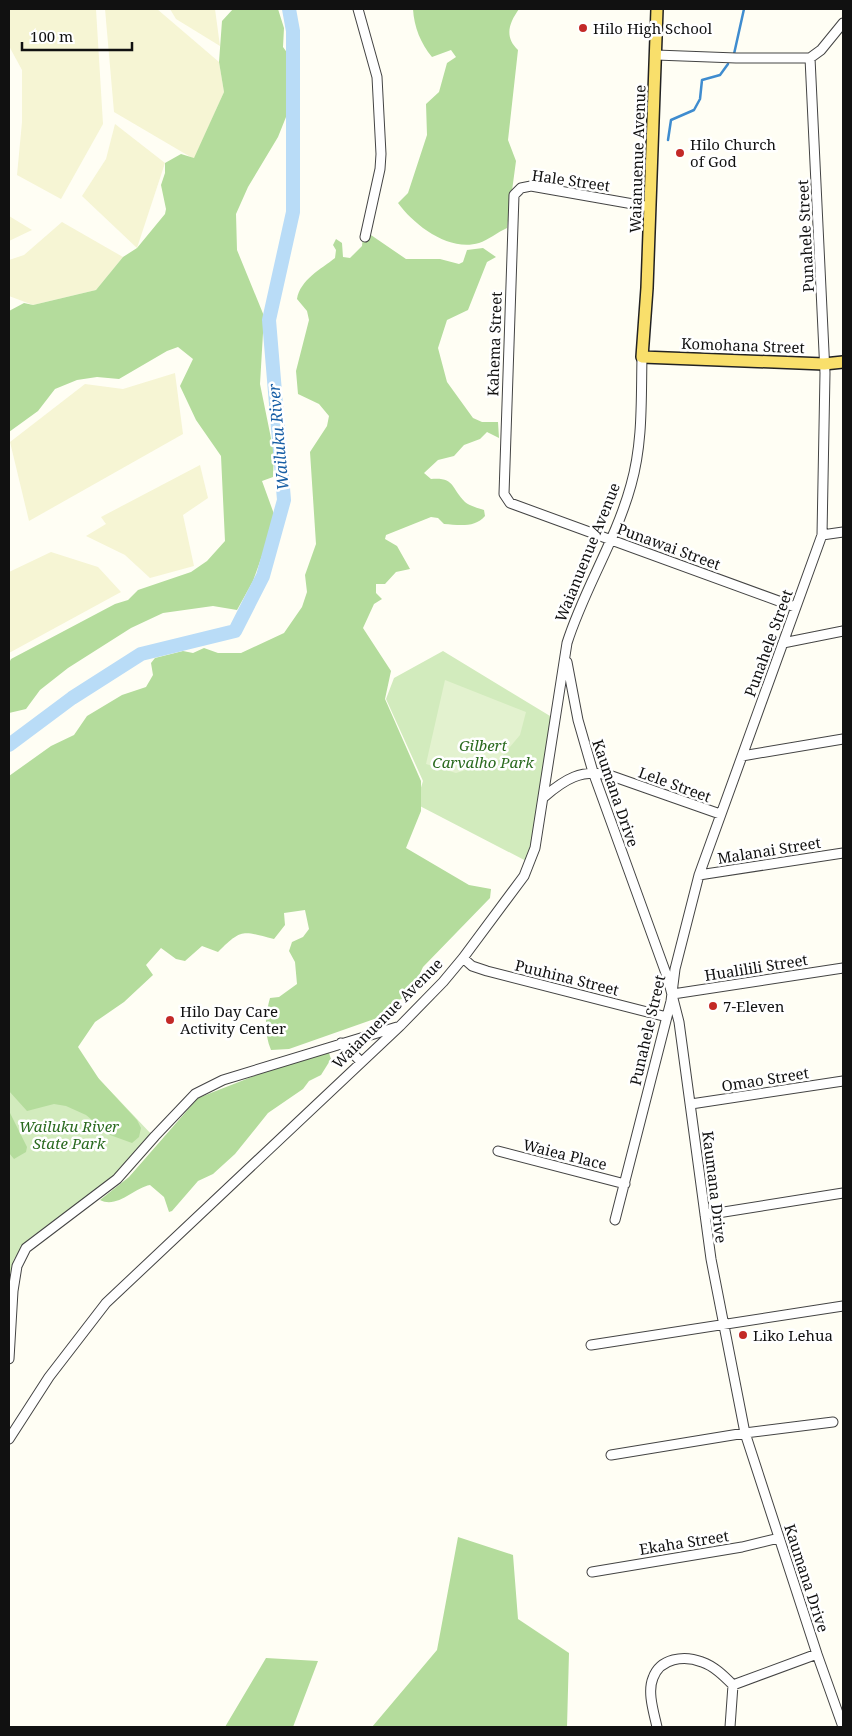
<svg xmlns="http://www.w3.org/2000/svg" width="852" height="1736" viewBox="0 0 852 1736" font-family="'Noto Serif',serif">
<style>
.farmland{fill:#f6f5d4}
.green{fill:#d2ebbd}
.forest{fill:#b4dc9c}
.pitch{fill:#e3f2cf}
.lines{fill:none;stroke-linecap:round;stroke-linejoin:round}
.stream{stroke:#3f8ccf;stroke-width:2.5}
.river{stroke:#b9dcf7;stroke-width:14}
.minor-casing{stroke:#444;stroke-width:11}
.major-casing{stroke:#222;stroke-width:14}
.minor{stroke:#fff;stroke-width:9}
.major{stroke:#f9df6b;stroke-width:11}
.poi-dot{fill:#c32926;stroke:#fff;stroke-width:2}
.labels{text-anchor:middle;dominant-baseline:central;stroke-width:5;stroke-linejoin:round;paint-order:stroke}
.poi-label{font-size:15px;fill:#111;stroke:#fff;text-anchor:start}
.street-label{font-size:15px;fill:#111;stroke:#fff}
.park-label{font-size:15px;font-style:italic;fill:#2a6a1f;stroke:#fff}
.water-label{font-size:16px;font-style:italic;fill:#175ea5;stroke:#fff}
</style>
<rect width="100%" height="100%" fill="#fffef4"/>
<path class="farmland" d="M9,9h87l7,115 -42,75 -44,-24 5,-53v-52l-13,-24z
M105,9h52l62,53 5,30 -30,67 -80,-47z
M170,9h45l5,37 -44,-27z
M115,124l50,39 -28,85 -55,-52 24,-37z
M9,216l23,14 -23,11z
M62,222l61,35 -27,33 -63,15 -24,-9v-36l15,-5z
M175,373l8,61 -154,87 -19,-79 75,-58 38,5z
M200,465l8,33 -25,17 11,51 -44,12 -25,-23 -39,-19 20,-12 -5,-7z
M51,552l47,15 23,25 -112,61v-81z"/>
<path class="green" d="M443,651l112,68 -25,144 -114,-59 7,-23 -37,-82 8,-21z
M67,1045l86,91 -39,41 -84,61 -16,21 -5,20v-188z"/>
<path class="forest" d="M233,9h45l6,19 -1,19 5,7 1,34 -3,29 -8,20 -30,50 -12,27 1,36 27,66 -4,68 14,69 -1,24 -11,4 12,33v8l-21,59 -16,29 -24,-4 -50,7 -32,15 -63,40 -28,22 -14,19 -17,4v-50l2,-4 104,-55 13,-4 10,-10 53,-18 16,-11 18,-20 -4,-85 -25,-36 -16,-34 13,-27 -15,-12 -11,4 -48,28 -22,-2 -20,3 -22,9 -17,22 -29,21v-121l15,-8 9,2 63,-15 27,-33 14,-9 28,-34 1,-5 -5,-24 4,-12v-10l16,-9 13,4 30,-66 -5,-30 3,-41z
M413,9h106c-10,14 -15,28 -1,41l-10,90 8,21 -9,67c-9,4 -19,12 -28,15 -30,9 -65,-18 -81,-40l10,-10 19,-58 -1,-31 13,-12 8,-29 9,-6 -5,-7 -19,7c-11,-13 -18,-30 -19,-48z
M368,233l38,26h34l19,5 4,-2 4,-12 16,-2 13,9 -9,5 -19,48 -21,10 -9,28 9,34 26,36 9,4h16l1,16 -12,-6 -7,7 -16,6 -10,11 -16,4 -14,13 7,6c24,-2 20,9 34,23 5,4 13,6 19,8l1,6c-10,12 -26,9 -41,8l-6,-6 -7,-1 -45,18 -1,4 12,7 13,23 -14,3 -11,12h-9v9l6,6 -8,5 -11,24 28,43 -6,28 36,82v30l-15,37 63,37 22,4 -1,9 -67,69 -14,30 -15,4 -14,16 -91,32 -18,1c-7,-17 -6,-34 -1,-52l9,-1 18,-13 -2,-22 -6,-11 3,-9 11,-5 6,-8 -4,-19 -21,3 1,12 -11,14c-32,-8 -32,-11 -56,13l-16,-6 -17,15 -9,-2 -15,-11 -15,17 7,10 -29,27 -29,20 -17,25 21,32 38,41 4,8 -2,9 -7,6 -22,-8 -24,-20 -20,-9 -12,-2 -27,7 -18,-20v-315l42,-30 23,-11 13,-19 35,-21 24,-8 7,-12 -2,-12 4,-5 28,-7 10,2 11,-5 14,5h23l43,-20 18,-26 5,-15 -2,-17 11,-31 -6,-92 17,-26 2,-10 -10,-12 -21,-10 -2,-23 13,-51 -2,-9 -10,-12c3,-19 24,-30 38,-41l1,-8 -3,-5 3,-6 6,4 1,14 7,1 12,-12 1,-10z
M322,1052l7,1 2,6 -10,16 -12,6 -6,8 -35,24 -33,41 -22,20 -15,7 -26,30 -3,1 -5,-15 -14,-12c-16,3 -33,24 -50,15l29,-23 69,-79 71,-28z
M9,1111l18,36 -1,5 -12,7 -5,-6z
M458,1537l55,18 5,64 51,34 -2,74h-195l65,-77z
M266,1658l52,3 -25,66h-68z"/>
<path class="pitch" d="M445,680l81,32 -6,23 -21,25 -43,13 -30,-9z"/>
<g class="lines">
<path class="stream" d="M734,54l10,-45
M668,140l3,-20 23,-10 6,-11 2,-19 18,-5 8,-11"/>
<path class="river" d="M9,745l63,-47 69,-44 94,-23 28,-55 21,-76 -15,-180 24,-108v-181l-4,-22"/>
<defs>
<path id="minor" d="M358,9l19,68 4,77 -1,15 -15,68
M656,55l80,3h74l11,-8 22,-27
M650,207l-119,-21 -10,2 -7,7 -10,299 6,9 285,104
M822,535l21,-3
M783,643l60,-12
M567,662l11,58 15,52 75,207 11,43 32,237 34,174 72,221 26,73
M742,756l101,-17
M544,797c21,-18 37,-28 65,-22l111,39
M699,875l144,-22
M463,958l9,8 15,5 180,46
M673,994l170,-26
M341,1043l6,4 13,14
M691,1104l152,-23
M498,1151l127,33
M705,1215l138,-22
M615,1220l56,-219 4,-32 24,-94 123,-340 3,-162 -15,-315
M591,1345l252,-39
M9,1359l4,-68 4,-25 9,-18 91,-69 38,-43 40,-42 28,-14 174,-53
M9,1439l40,-62 57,-74 294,-277 43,-44 20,-24 61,-82 11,-28 32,-205c17,-54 49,-103 64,-158 12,-42 10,-85 11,-128
M611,1455l134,-22 88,-11
M592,1572l150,-25 37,-9
M657,1727c-3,-14 -10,-35 -4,-49 7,-20 31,-23 49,-16 12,4 22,14 31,23l84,-31
M730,1727l3,-42"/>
<path id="major" d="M657,9l-10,279 -5,69 182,7 19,-2"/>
</defs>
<use href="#minor" class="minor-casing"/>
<use href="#major" class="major-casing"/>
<use href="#minor" class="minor"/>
<use href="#major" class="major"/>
</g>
<g class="poi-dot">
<circle cx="583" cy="28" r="5"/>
<circle cx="680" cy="153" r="5"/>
<circle cx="713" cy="1006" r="5"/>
<circle cx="170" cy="1020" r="5"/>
<circle cx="743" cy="1335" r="5"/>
</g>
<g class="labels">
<g class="poi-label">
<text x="593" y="28">Hilo High School</text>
<text x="690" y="144">Hilo Church<tspan x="690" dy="17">of God</tspan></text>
<text x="723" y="1006">7-Eleven</text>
<text x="180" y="1011">Hilo Day Care<tspan x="180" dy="17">Activity Center</tspan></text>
<text x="753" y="1335">Liko Lehua</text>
</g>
<g class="street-label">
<text transform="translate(637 159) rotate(-88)">Waianuenue Avenue</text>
<text transform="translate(571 180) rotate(8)">Hale Street</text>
<text transform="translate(805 236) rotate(-93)">Punahele Street</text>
<text transform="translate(494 344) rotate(-88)">Kahema Street</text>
<text transform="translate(743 345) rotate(2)">Komohana Street</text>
<text transform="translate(669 546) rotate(20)">Punawai Street</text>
<text transform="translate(587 552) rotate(-68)">Waianuenue Avenue</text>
<text transform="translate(768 643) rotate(-70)">Punahele Street</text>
<text transform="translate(675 784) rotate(20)">Lele Street</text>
<text transform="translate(616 793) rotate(71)">Kaumana Drive</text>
<text transform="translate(769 850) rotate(-9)">Malanai Street</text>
<text transform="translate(756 967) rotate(-9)">Hualilili Street</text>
<text transform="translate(567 977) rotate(14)">Puuhina Street</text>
<text transform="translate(387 1013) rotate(-45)">Waianuenue Avenue</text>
<text transform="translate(647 1030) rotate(-77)">Punahele Street</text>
<text transform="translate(765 1079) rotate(-9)">Omao Street</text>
<text transform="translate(565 1154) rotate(14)">Waiea Place</text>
<text transform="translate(715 1187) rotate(83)">Kaumana Drive</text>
<text transform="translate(684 1542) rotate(-9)">Ekaha Street</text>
<text transform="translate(807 1578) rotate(72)">Kaumana Drive</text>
</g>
<g class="park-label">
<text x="483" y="745">Gilbert<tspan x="483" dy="17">Carvalho Park</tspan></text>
<text x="69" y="1126">Wailuku River<tspan x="69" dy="17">State Park</tspan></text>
</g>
<g class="water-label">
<text transform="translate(278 437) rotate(-95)">Wailuku River</text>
</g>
</g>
<rect width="852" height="1736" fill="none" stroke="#111111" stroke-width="20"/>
<path d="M22 42v8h110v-8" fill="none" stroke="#111111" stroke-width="2.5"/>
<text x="30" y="42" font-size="15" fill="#111111" stroke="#ffffff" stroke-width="4" paint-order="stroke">100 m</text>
</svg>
